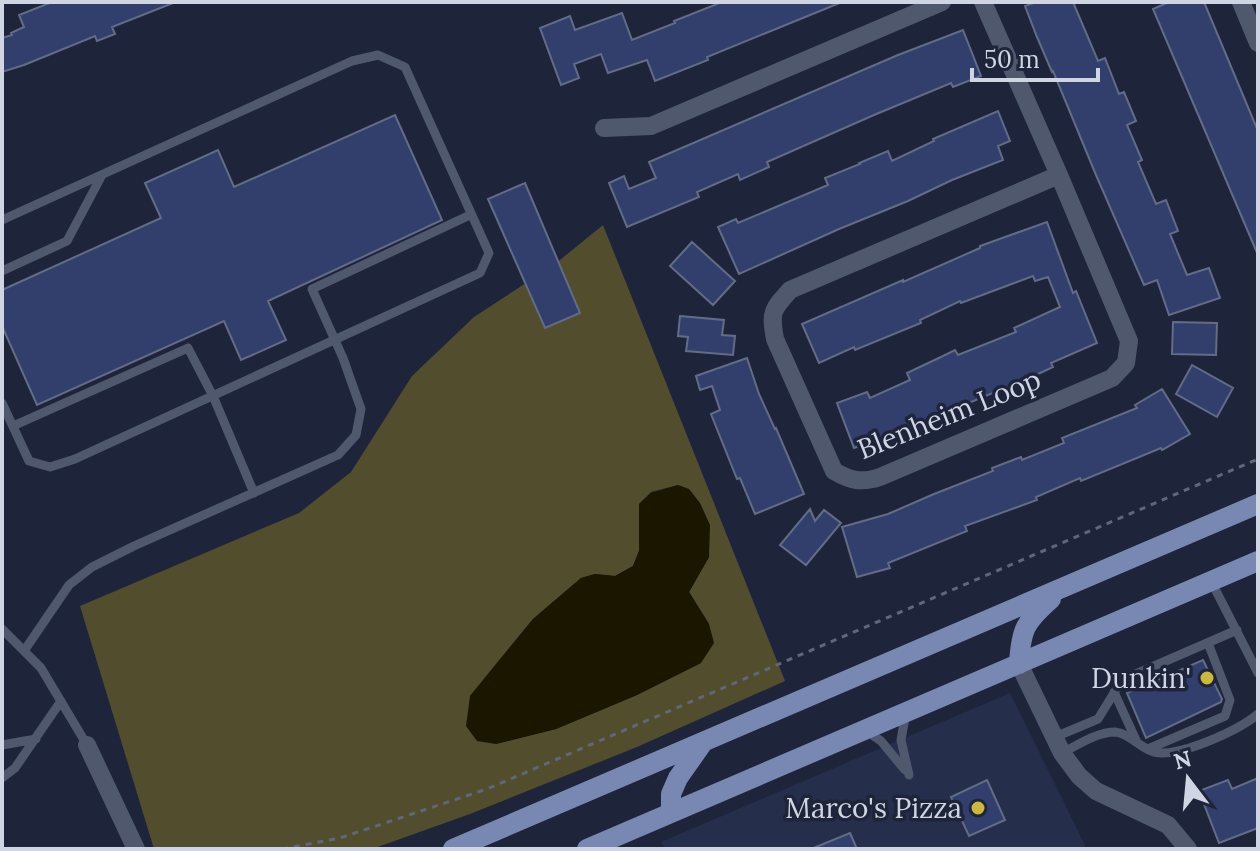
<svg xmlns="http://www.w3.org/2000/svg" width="1260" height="851" viewBox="0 0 1260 851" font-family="Lora,serif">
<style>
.built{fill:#252e4a}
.green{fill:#524d2d;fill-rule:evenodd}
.water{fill:#1a1600}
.building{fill:#323f6c;stroke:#636c86;stroke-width:2}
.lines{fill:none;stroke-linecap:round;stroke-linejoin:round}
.path{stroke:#61677a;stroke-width:3;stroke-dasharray:6 6;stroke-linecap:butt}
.lane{stroke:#50586d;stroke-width:9}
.street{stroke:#50586d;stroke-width:18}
.primary{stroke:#7988b3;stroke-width:20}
.poi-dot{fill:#ccb939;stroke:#1e253b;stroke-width:3}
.labels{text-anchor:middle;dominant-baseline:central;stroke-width:7;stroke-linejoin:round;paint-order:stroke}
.street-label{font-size:28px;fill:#d0d5e4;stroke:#1e253b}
.poi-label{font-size:28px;fill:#d0d5e4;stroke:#1e253b;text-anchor:end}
</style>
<rect width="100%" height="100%" fill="#1e253b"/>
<path class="built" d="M1010,693l77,156h-422l-4,-7z"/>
<path class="green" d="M603,225l182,456 -148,66 -167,67 -98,35h-218l-74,-243 219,-93 52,-41 61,-96 62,-59 81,-53zM678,485l31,72 -20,35 20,32 -8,39 -64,32 -81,34 -60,15 -26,-48 63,-77 48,-41 14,-4 20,2 18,-10 6,-15v-47l12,-12z"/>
<path class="water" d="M678,485l11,4 11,14 10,22 -1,32 -20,35 20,32 5,19 -13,20 -64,32 -81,34 -60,15 -19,-3 -11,-15 4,-30 63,-77 48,-41 14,-4 20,2 18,-10 6,-15v-47l12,-11z"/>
<path class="building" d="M52,2h121v1l-61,24 3,7 -18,7 -2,-5 -71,29 -22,7v-34l10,-3 -1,-2 13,-6 -5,-12z
M722,2h120l-135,55 1,3 -53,21 -8,-21 -39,13 -7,-19 -27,10 5,14 -18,7 -21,-57 30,-12 5,14 47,-17 10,27 43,-17 -1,-2z
M1036,2h37l25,59 7,-3 14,36 5,-2 12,29 -9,4 15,35 -4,2 18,42 10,-4 12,31 -8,3 17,41 22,-7 11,30 -51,17 -12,-35 -13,5 -48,-110 -43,-104 -1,1 -15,-35 -12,-31z
M1169,2h35l54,129v124l-105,-246z
M963,30l18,46 -28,11 -2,-4 -77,32 -107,47 2,5 -29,13 -2,-6 -41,18 2,5 -72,30 -18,-44 15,-7 5,13 27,-11 -7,-16 249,-107z
M998,111l12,30 -12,5 5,14 -51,20 -44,21 -69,28 -100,45 -21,-47 18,-8 2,4 90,-38 -3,-7 35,-14 -1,-1 29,-12 4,10 42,-20 -1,-2z
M395,115l47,105 -174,81 18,39 -45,20 -17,-39 -187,84 -35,-79v-36l159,-72 -16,-35 73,-33 16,37z
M525,183l55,130 -35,15 -57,-129z
M1047,222l26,71 3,-2 21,52 -46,20 2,4 -17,8 -144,60 -38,13 -17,-45 30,-11 3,6 40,-18 -3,-7 36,-17 12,-6 3,5 58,-23 -2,-4 46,-21 -12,-30 -13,4 -2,-5 -72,27 -1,-2 -40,19 1,3 -66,27 -1,-3 -35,16 -17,-39 101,-44v2l77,-34v-2z
M692,242l43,39 -22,24 -43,-39z
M680,316l44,4 -2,15 13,1 -2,19 -47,-4 2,-14 -10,-1z
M1173,322l44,1 -1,32 -44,-1z
M747,358l12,36 16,35 1,-1 28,66 -49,20 -15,-36 -3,1 -26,-65 9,-4 -8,-24 -12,4 -4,-14z
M1192,365l41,23 -16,29 -41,-23z
M1162,389l28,45 -28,16 -1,-2 -80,33 -1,-3 -44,19 1,3 -72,26 2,5 -79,32 2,5 -33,9 -15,-50 46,-13 46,-20 59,-23 -1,-3 29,-11 1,3 42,-17 -2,-5 75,-30 -2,-3z
M810,509l5,12 9,-11 17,13 -35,42 -26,-20z
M1203,660l19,39 -1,3 -75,36 -19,-45z
M1258,778v50l-39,15 -20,-52 29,-11 4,9z
M987,780l18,40 -36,16 -18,-39z
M850,833l7,16h-46z"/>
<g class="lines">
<path class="path" d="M282,849l58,-11 147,-49 771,-330"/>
<path class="lane" d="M2,220l350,-159 26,-6 27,12 84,186 -9,20 -405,186 -25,8 -21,-6 -27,-58
M2,271l65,-30 35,-66
M13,426l175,-78 25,48 41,97
M1211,581l47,92
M2,629l39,39 46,77
M24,651l45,-66 23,-18 42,-21 204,-91 18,-20 5,-26 -18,-51 -31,-69 158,-74
M1114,692l22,48
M906,712l-5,28 8,35
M865,730l16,11 24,29
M1055,737l43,-18 24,-39 115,-50
M2,745l34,-6
M1148,749l77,-33 5,-16 -22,-57
M1062,753c16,-8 35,-21 53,-21 14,1 25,16 39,20 25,6 85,-22 104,-38
M2,778l13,-10 46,-67"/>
<path class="street" d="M983,2l76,173 70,166 -3,22 -14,15 -232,99c-18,6 -29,4 -46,-6l-59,-132c-5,-27 -3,-29 15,-49l269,-115
M1241,2l17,41
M604,128l47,-2 291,-124
M1019,664l43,89 17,23 17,15 72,34 20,24
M87,745l49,104"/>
<path class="primary" d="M1019,664c2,-35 6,-42 32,-65
M671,813v-19l7,-16 26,-37
M453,849l805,-345
M587,849l671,-288"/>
</g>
<g class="poi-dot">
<circle cx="1207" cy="678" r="8"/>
<circle cx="978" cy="808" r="8"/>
</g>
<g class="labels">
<g class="street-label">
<text transform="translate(949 414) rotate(-22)">Blenheim Loop</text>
</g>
<g class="poi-label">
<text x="1191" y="678">Dunkin'</text>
<text x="962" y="808">Marco's Pizza</text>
</g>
</g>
<rect width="1260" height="851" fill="none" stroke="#d0d5e4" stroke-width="8"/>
<g transform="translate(1188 779) rotate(344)" stroke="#1e253b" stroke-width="6" paint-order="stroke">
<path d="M0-6L14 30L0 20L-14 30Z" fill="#d0d5e4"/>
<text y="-12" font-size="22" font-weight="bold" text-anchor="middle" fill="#d0d5e4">N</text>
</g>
<path d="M972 68v12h126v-12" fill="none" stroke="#d0d5e4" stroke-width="4"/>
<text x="984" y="68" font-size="24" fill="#d0d5e4" stroke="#1e253b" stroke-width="6" paint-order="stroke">50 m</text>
</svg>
